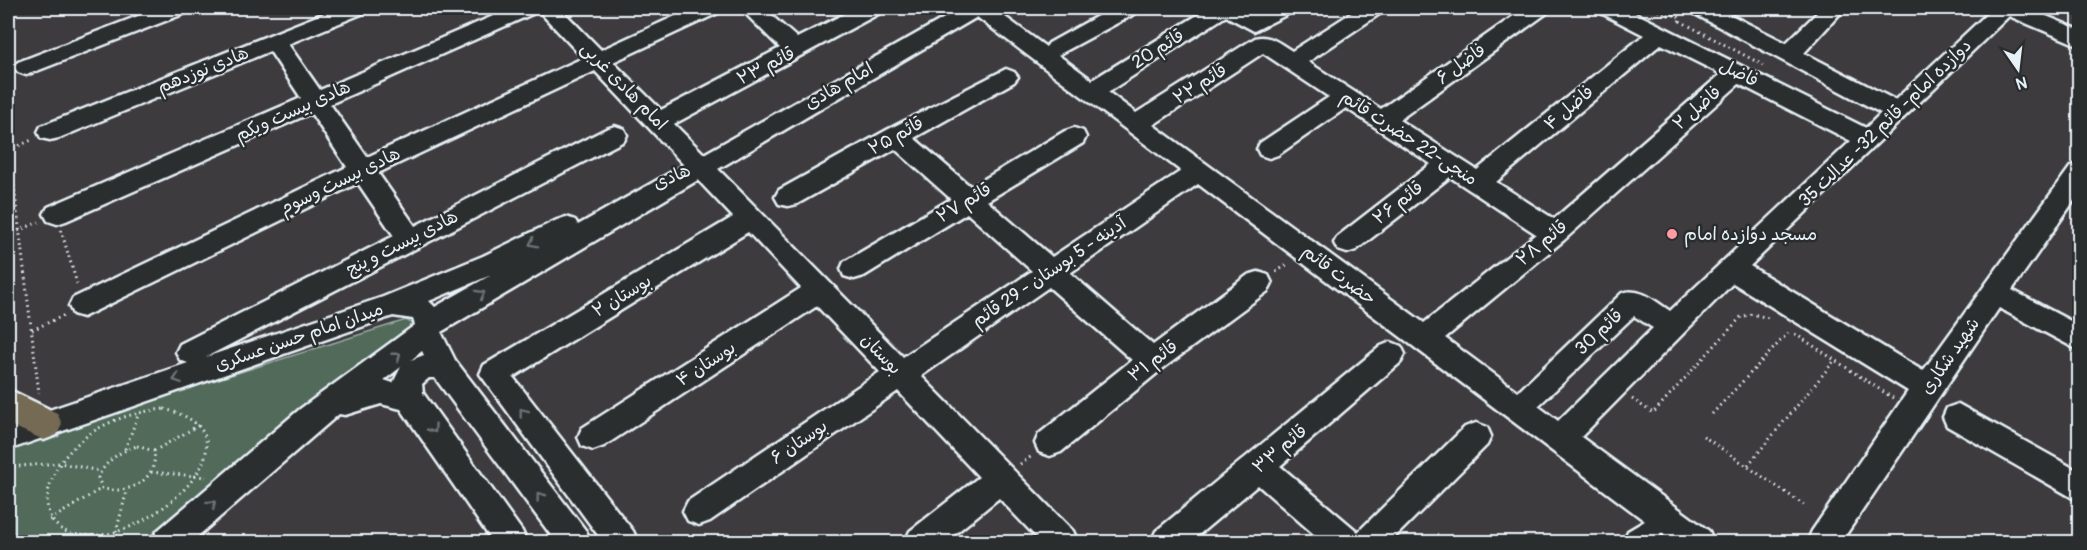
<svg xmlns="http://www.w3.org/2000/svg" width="2087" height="550" viewBox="0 0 2087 550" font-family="Pangolin,'Playpen Sans Arabic',sans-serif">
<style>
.green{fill:#516b5a;stroke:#9caea9;stroke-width:1.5}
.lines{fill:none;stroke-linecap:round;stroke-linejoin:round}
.minor-casing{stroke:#e8f1f8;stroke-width:5}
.major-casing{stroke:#e8f1f8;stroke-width:5}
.path{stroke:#e8f1f8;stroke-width:3;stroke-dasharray:1.5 4;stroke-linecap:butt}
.minor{fill:#2a2d2e;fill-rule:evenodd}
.major{fill:#746b52;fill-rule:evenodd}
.oneway{stroke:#6c7275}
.poi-dot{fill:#ff9aa2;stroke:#2a2d2e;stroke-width:2}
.labels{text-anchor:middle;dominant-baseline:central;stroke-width:5;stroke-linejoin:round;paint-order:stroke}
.street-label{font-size:18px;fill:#e8f1f8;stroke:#2a2d2e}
.poi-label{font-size:18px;fill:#e8f1f8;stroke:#2a2d2e;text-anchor:start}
</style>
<rect width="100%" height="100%" fill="#3e3b3e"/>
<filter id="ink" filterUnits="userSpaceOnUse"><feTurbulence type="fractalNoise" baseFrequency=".0167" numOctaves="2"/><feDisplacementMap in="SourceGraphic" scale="12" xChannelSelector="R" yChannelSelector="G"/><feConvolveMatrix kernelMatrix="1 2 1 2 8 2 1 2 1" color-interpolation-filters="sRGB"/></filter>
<g filter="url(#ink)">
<path class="green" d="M406,320l7,4v8l-105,85 -167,125h-133v-97z"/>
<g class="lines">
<defs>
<path id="minor" d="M159,8h30l-3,5 -152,59 -8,3 -8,-3 -4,-5 4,-5z
M337,8h30l-3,5 -76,31 32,46 192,-82h48l41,42 92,-42h28l-3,5 -105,49 48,48 119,-62 -40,-40h23l34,30 59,-30h27l-3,5 -206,111 30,30 258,-146h31l53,39 3,-4 63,-35h27l-3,5 -78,42 34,25 117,-72h34l11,6 13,-6h26l-3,5 -36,18 -28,-15 -118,76 28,21 119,-75c15,-4 25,6 37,13l67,-43h25l-3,5 -73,49 73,47 144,-101h25l-3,5 -148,107 78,50 167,-135 -43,-22 -3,-5h27l241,120 15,-15 -188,-100 -3,-5h27l69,35 36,-35h23l-41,45 91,47 98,-92h34l53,22v16l-71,-30 -259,250 173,105 148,-205 9,-3v29l-68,98 68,36v25l-81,-43 -158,234h-34l5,-11 96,-140 -175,-108 -152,154 128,94 5,11h-41l-12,-9 -2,9h-36l5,-11 17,-10 -447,-337 -128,89 83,72 95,-70 10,-3 10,3 4,8 -4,8 -106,78 -101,83 -11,4 -11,-4 -4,-9 4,-9 93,-74 -83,-73 -128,89 152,155 5,11h-37l-42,-44 -54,44h-40l5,-11 69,-54 -81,-86 -188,130 -11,4 -11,-4 -5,-10 5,-10 192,-129 -63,-66 -213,140 -11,4 -11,-4 -4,-9 4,-9 219,-140 -53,-56 -235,145 120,154 5,11h-35l-123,-168 4,-9 249,-148 -35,-37 -257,152 14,28 131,171 5,11h-35l-121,-164h-6l-7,6 1,9 99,138 5,11h-34l-92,-133 -20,-5 -36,11 -6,-1 -148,128h-39l5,-11 143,-122 115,-84 -2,-6 -20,-3 -385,134v-26l180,-61 -8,-3 -4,-8 4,-8 214,-108 -36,-53 -275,134 -10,-3 -4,-8 4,-8 274,-131 -36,-54 -245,108 -9,3 -9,-3 -4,-7 4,-7 253,-109 -31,-47 -211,87 -9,2 -9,-2 -3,-6 3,-6zM539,11l44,47 -216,99 -37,-53zM977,17l204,154 -129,86 -65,-56 96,-58 3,-6 -3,-6 -9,-3 -9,3 -94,56 -57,-49 100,-56 4,-5 -4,-5 -8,-3 -119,61 -108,60 -4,7 4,7 9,2 9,-2 98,-55 56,50 -107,63 -3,7 3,7 10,3 10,-3 103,-63 65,58 -129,86 -185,-188zM1661,44l60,30 -167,145 -58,-37zM1263,53l66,44 -69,46 -3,6 3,6 9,3 9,-3 68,-47 85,56 -93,72 -4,7 4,7 9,3 9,-3 94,-73 86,57 -112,89 -271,-198zM595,71l89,94 -106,60 -3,-5 -9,-3 -9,3 -74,36 -100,41 -177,60 418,-216 3,-6 -3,-6 -9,-3 -9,3 -191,97 -37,-53zM1739,84l112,57 -181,170c-15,-10 -30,-24 -48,-18l-104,99 -73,-54 119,-98zM491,275l-56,32 -6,-6zM1634,316l19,12 -95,93 -20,-15zM422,351l2,4 -13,5zM401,367l-8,16 -9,-3z
M1391,342l10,4 4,8 -4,8 -121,104 78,66 107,-105 11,-4 11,4 4,9 -4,9 -97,97h-67l-65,-57 -68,57h-39l5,-11 225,-185z
M1958,404l122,68v30l-133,-76 -4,-9 4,-9z"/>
<path id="major" d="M8,389l49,24 5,11 -5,11 -13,5 -36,-16z"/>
</defs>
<use href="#minor" class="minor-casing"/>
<use href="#major" class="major-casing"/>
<path class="path" d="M1653,8l14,7h10l4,4 -3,3
M1673,8l8,4
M1680,21l83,44
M8,136l31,257
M9,150l23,-10
M61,230l17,57
M8,235l31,-13
M1276,272l12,-8
M32,330l33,-15
M1795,334l98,64
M1632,399l21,14 88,-96 11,-3 17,4
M164,409c102,25 -4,120 -63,126 -68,8 -65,-51 -27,-88 24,-24 57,-35 90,-38z
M1712,414l78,-83
M1703,436l101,69
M137,446l17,5c5,29 -27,45 -52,37l-4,-10c8,-18 21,-26 39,-32z
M125,449l14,-36
M154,451l47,-27
M1020,464l12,-8
M1748,465l87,-105
M8,467l52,-4 40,8
M151,472l55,5
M50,520l52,-32
M116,532l11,-42
M69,542l4,-7"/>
<use href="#minor" class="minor"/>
<use href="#major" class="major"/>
</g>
<defs><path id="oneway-chevron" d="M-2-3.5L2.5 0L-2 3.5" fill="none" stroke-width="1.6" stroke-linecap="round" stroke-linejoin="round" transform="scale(1.5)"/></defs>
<g class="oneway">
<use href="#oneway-chevron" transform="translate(533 243) rotate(154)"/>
<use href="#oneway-chevron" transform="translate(481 294) rotate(-30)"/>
<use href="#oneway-chevron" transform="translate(397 356) rotate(-38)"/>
<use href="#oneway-chevron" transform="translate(177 379) rotate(161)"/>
<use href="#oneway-chevron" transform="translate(523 412) rotate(-128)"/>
<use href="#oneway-chevron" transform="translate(433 429) rotate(55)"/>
<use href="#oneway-chevron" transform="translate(540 496) rotate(-127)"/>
<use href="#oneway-chevron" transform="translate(212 504) rotate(-41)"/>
</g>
</g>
<circle class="poi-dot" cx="1672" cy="234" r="6"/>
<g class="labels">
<g class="street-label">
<text transform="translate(1158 49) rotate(-32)">قائم 20</text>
<text transform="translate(1461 64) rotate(-36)">فاضل ۶</text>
<text transform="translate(766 66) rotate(-27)">قائم ۲۳</text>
<text transform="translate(203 70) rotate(-22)">هادی نوزدهم</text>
<text transform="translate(1739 73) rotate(27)">فاضل</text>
<text transform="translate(1200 84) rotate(-32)">قائم ۲۲</text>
<text transform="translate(624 86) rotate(46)">امام هادی غربی</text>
<text transform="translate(839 86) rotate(-30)">امام هادی</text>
<text transform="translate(1569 108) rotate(-40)">فاضل ۴</text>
<text transform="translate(1697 108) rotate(-41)">فاضل ۲</text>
<text transform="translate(293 111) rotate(-24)">هادی بیست ویکم</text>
<text transform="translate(1885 123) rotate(-44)">دوازده امام- قائم 32- عدالت 35</text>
<text transform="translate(896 136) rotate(-29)">قائم ۲۵</text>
<text transform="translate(1409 138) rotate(33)">منجی-22 حضرت قائم</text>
<text transform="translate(672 177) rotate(-23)">هادی</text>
<text transform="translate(340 181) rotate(-26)">هادی بیست وسوم</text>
<text transform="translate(964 203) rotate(-31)">قائم ۲۷</text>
<text transform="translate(1398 203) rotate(-38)">قائم ۲۶</text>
<text transform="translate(402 243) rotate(-27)">هادی بیست و پنج</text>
<text transform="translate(1542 243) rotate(-40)">قائم ۲۸</text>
<text transform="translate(1049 272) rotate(-34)">آدینه - 5 بوستان - 29 قائم</text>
<text transform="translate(1339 275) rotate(37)">حضرت قائم</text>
<text transform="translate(622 296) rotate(-31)">بوستان ۲</text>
<text transform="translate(1599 332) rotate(-43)">قائم 30</text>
<text transform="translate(299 337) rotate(-19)">میدان امام حسن عسکری</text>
<text transform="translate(881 354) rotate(46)">بوستان</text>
<text transform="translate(1950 356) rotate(-55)">شهید شکاری</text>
<text transform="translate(1153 361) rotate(-37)">قائم ۳۱</text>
<text transform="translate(706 364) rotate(-33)">بوستان ۴</text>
<text transform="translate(799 442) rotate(-34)">بوستان ۶</text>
<text transform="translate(1280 449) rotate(-40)">قائم ۳۳</text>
</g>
<g class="poi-label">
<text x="1684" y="234">مسجد دوازده امام</text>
</g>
</g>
<rect width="2087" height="550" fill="none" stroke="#2a2d2e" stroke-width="30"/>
<rect x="15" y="15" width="2057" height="520" fill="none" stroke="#e8f1f8" stroke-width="2" filter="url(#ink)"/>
<g transform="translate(2018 69) rotate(166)" stroke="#2a2d2e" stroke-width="4.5" paint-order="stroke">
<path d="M0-4.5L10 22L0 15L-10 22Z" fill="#e8f1f8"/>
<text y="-9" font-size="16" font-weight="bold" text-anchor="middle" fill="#e8f1f8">N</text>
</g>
</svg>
